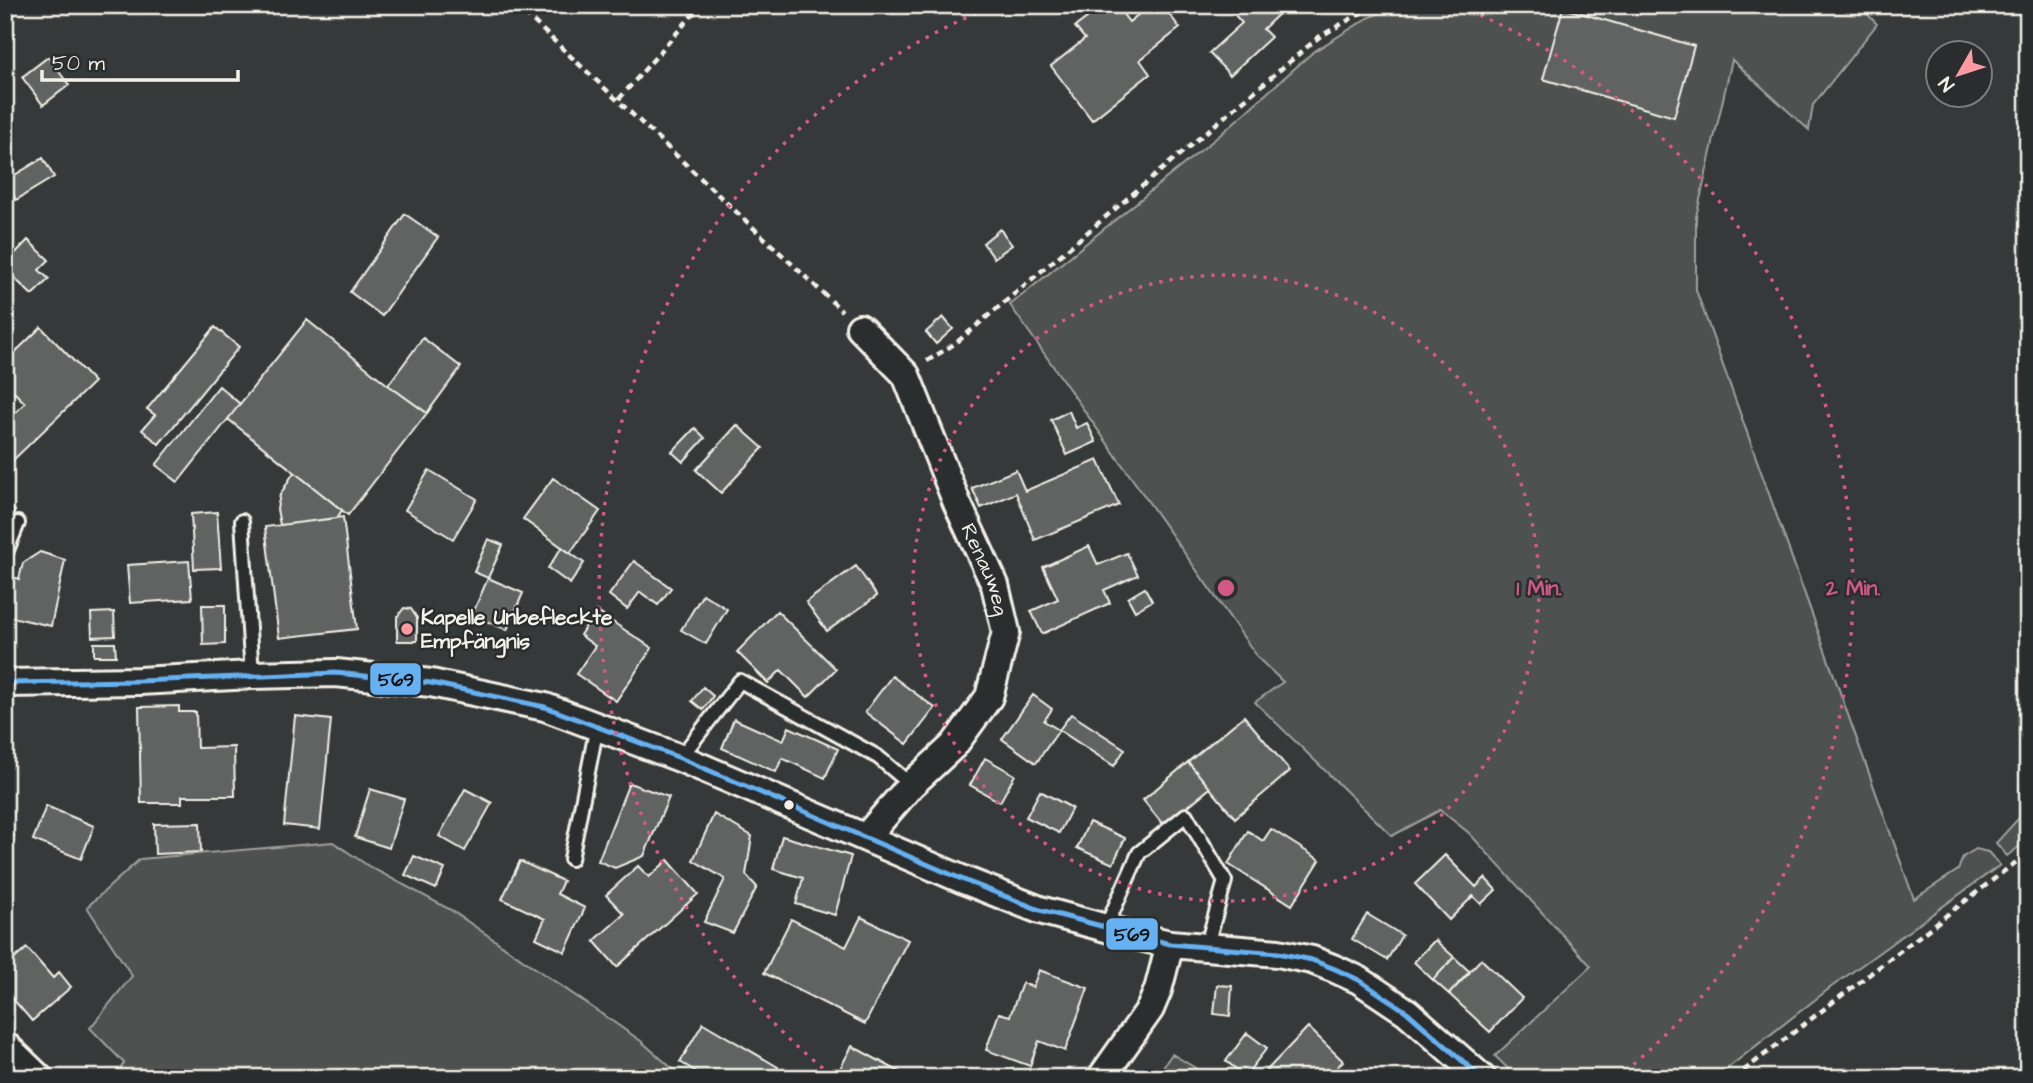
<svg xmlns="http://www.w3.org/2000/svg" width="2033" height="1083" viewBox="0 0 2033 1083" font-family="'Architects Daughter',sans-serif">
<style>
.green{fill:#4e514f;stroke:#a1a19c;stroke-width:2}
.building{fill:#616362;stroke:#f4f1e8;stroke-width:2}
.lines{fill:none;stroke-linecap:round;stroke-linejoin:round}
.service-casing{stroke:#f4f1e8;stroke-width:18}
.minor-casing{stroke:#f4f1e8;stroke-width:32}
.path{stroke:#f4f1e8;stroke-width:4.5;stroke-dasharray:7 5;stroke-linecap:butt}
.service{stroke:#2a2d2e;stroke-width:12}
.minor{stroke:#2a2d2e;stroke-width:26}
.bus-1-casing{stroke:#2a2d2e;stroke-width:10}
.bus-1{stroke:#66b1f2;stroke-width:5}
.ring{fill:none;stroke:#d15985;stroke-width:3.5;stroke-dasharray:3.5 7}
.poi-dot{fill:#ff9aa2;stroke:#2a2d2e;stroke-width:2.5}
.bus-dot{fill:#f4f1e8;stroke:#2a2d2e;stroke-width:2.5}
.labels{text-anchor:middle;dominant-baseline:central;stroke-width:5;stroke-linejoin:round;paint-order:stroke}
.street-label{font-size:21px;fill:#f4f1e8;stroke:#2a2d2e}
.poi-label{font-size:21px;font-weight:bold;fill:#f4f1e8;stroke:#2a2d2e;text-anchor:start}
.centre{fill:#d15985;stroke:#2a2d2e;stroke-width:3.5}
.ring-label{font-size:21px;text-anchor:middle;font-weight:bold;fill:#d15985;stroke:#2a2d2e;stroke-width:5;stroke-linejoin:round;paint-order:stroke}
.line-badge{stroke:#2a2d2e;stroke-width:2.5}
.pale-badge-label{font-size:19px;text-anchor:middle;font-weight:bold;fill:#111}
</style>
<rect width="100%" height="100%" fill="#363939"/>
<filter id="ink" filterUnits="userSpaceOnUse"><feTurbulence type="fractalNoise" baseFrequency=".0143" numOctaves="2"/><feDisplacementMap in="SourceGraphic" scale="14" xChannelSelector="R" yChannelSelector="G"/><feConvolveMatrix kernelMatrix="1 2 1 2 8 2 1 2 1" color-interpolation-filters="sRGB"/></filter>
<g filter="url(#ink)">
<path class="green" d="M1398,5h461l18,19 -64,81 -4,25 -77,-70 -36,157v73l218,609 44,-29 5,-13 13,-8 12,3 12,13 -170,123 -115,90h-197l-23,-22 96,-90 -122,-133 -29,-23 -48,26 -137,-134 28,-20 -24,-23 -249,-354 211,-171 92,-82 55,-34z
M2028,808v32l-21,16 -11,-13z
M333,842l37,25 81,43 190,131 42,37h-568l9,-15 -34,-35 42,-52 -45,-69 53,-48z
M1172,1054l40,24h-57z"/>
<path class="building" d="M1104,5h12l13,17 21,-17h12l18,23 -40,32 10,14 -58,46 -41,-54 34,-27 -10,-12z
M1226,5h51l5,6 -19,18 8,8 -41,38 -21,-22 33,-30z
M1563,8l131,38 -20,71 -131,-38z
M48,57l21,28 -26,20 -21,-28z
M43,158l11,19 -38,23 -11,-19z
M405,214l33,23 -56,79 -32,-24z
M1000,229l12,16 -18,13 -11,-15z
M28,240l21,20 -10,10 10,9 -17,16 -27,-26v-5z
M943,317l10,12 -17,15 -10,-12z
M307,320l81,65 39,28 -79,102 -120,-96z
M41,327l53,55 -89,86v-45l20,-20 -20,-20v-21z
M215,327l24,20 -80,97 -17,-14 13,-15 -8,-6z
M423,338l38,29 -34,46 -39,-28z
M219,386l21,18 -62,78 -22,-17z
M1069,411l7,17 11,-5 9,19 -29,13 -16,-35z
M737,425l26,23 -42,45 -25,-23z
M695,428l10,10 -22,24 -11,-10z
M1098,460l21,45 -84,35 -19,-47 -35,15 -9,-20 44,-18 9,21z
M429,470l48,29 -24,40 -48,-29z
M294,472l48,38 -5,8 -57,7 -3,-16 3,-14z
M553,478l47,33 -30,42 -47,-34z
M5,501l10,10 -10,9z
M217,512l4,56 -27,1 -3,-55z
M343,517l14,112 -78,9 -14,-111z
M488,539l15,6 -15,33 -14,-6z
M1089,546l9,19 29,-12 11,22 -34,15 6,13 -68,31 -11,-23 27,-12 -15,-32z
M562,547l22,16 -14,21 -22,-16z
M40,552l25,8 -14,66 -44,-10 4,-17 -6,-1v-3l4,-19 10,3 4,-16z
M189,561l3,38 -62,4 -3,-38z
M634,561l37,27 -13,17 -18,-13 -13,17 -18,-14z
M856,566l21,30 -50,35 -21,-29z
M488,578l35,15 -16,37 -35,-15z
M1145,588l7,13 -17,10 -7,-13z
M703,594l24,15 -21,35 -25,-14z
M202,605h23v39l-22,1z
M404,608l7,1 6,9v23h-20v-24z
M596,611l56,37 -36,53 -40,-27 19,-28 -15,-11z
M777,611l59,58 -28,28 -27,-27 -13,13 -31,-31z
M114,612l1,24 -23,1 -1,-24z
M94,643h21l1,13h-22z
M892,676l43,32 -28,36 -42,-32z
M703,687l10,9 -10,14 -11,-9z
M1033,695l19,14 -8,12 15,9 -23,33 -34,-24z
M179,706v6h17l1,36 37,-1 1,49h-53v7h-41l-2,-96z
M1071,714l54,35 -11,17 -55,-36z
M295,716l36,4 -11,109 -36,-4z
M1244,716l46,55 -55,47 -47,-56z
M734,719l49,22 6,-14 49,22 -13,29 -43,-20 -6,14 -54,-24z
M985,758l30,17 -15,27 -30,-17z
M1188,762l22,26 -46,38 -21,-26z
M629,783l40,14 -25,59 -29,12 -17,-7z
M370,789l34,10 -15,49 -34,-11z
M465,789l27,14 -27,48 -26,-15z
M1040,791l32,17 -13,25 -33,-16z
M46,806l48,20 -13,33 -48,-19z
M714,814l38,22 -6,39 11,12 -24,46 -29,-11 21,-43 -32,-19z
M1089,822l36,16 -12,26 -36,-16z
M200,823l1,29 -46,2 -1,-30z
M5,825l9,11 -8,7 -1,-2z
M1271,829l49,31 -28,45 -64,-41 20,-33 15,10z
M782,836l69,20 -16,59 -39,-11 7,-26 -30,-9z
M1445,855l31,32 9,-9 11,12 -15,14 -8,-8 -24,24 -34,-36z
M414,856l31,13 -9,20 -31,-14z
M668,860l30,34 -81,73 -23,-26 30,-27 -18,-19 32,-29 11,11z
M520,861l43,20 -6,13 28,14 -20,44 -29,-14 9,-19 -43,-20z
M1367,914l35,21 -15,25 -35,-21z
M861,917l47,23 -43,84 -101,-51 27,-54 55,28z
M1435,940l19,17 -21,23 -19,-18z
M27,948l26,30 6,-6 12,15 -39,34 -27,-31v-23z
M1454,957l16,15 -21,22 -16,-14z
M1481,959l41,39 -32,34 -41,-38z
M1039,970l49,18 -23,63 -26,-10 -9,25 -44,-16 13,-37 11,3 12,-33 11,4z
M1217,985l15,1 -2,30 -16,-2z
M703,1023l75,44 -6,11h-65l-27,-16z
M1308,1027l35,34 -16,17h-55l-6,-7z
M1247,1033l20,15 -22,28 -19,-15z
M852,1046l57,31v1h-74z"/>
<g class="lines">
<defs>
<path id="service" d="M242,521l10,154
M5,555l13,-32
M680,758l60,-77 138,76 33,28
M571,859l26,-133
M1105,929l34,-76 47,-38 39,66 -19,67"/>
<g id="minor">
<path id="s1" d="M860,328l46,47 51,128 38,82 11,47 -17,65 -35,48 -43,40 -45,52"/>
<path d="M5,683l134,-2 113,-6 84,-2 95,10 114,24 135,51 286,123 74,29 99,27 31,7 108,9 34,7 23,9 24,11 48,32 75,66"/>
<path d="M5,1045l34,33"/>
<path d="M1101,1078l49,-69 8,-19 12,-46"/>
</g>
</defs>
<use href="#service" class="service-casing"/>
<use href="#minor" class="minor-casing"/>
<path class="path" d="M516,5l326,306
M619,99l82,-94
M927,361l29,-18 363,-306 56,-32
M1734,1078l294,-225"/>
<use href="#service" class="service"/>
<use href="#minor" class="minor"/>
<defs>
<path id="bus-1" d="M5,683l134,-2 197,-8 95,10 114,24 135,51 286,123 74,29 130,34 108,9 34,7 23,9 24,11 48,32 75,66"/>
</defs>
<use href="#bus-1" class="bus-1-casing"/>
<use href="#bus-1" class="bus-1"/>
</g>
</g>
<g class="ring">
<circle cx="1226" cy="588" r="313"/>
<path d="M831 1075A627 627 0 0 1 991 7M1461 7A627 627 0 0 1 1621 1075"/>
</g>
<circle class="poi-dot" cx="407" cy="629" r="7"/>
<circle class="bus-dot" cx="789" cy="805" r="6"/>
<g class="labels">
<g class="street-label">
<text stroke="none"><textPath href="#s1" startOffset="276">Renauweg</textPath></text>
</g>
<g class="poi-label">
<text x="421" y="617">Kapelle Unbefleckte<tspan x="421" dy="24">Empfängnis</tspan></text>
</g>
</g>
<circle cx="1226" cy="588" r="10" class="centre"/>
<g class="ring-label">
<text x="1539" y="595">1 Min.</text>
<text x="1853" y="595">2 Min.</text>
</g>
<g class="line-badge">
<rect x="369" y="662" width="53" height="34" rx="7" fill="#66b1f2"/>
<rect x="1105" y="917" width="54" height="34" rx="7" fill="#66b1f2"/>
</g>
<g class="pale-badge-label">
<text x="396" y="686">569</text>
<text x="1132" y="941">569</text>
</g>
<rect width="2033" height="1083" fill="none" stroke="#2a2d2e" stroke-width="28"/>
<rect x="14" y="14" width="2005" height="1055" fill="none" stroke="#f4f1e8" stroke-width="2.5" filter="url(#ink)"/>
<g transform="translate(1959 74) rotate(231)"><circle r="33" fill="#2a2d2e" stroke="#7b7b78" stroke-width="2"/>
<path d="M0-5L12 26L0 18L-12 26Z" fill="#ff9aa2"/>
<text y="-10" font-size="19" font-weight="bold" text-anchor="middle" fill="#f4f1e8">N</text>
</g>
<path d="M42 70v10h196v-10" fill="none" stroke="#f4f1e8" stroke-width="3.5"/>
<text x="52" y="70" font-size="21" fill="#f4f1e8" stroke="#2a2d2e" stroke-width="5" paint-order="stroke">50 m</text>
</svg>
